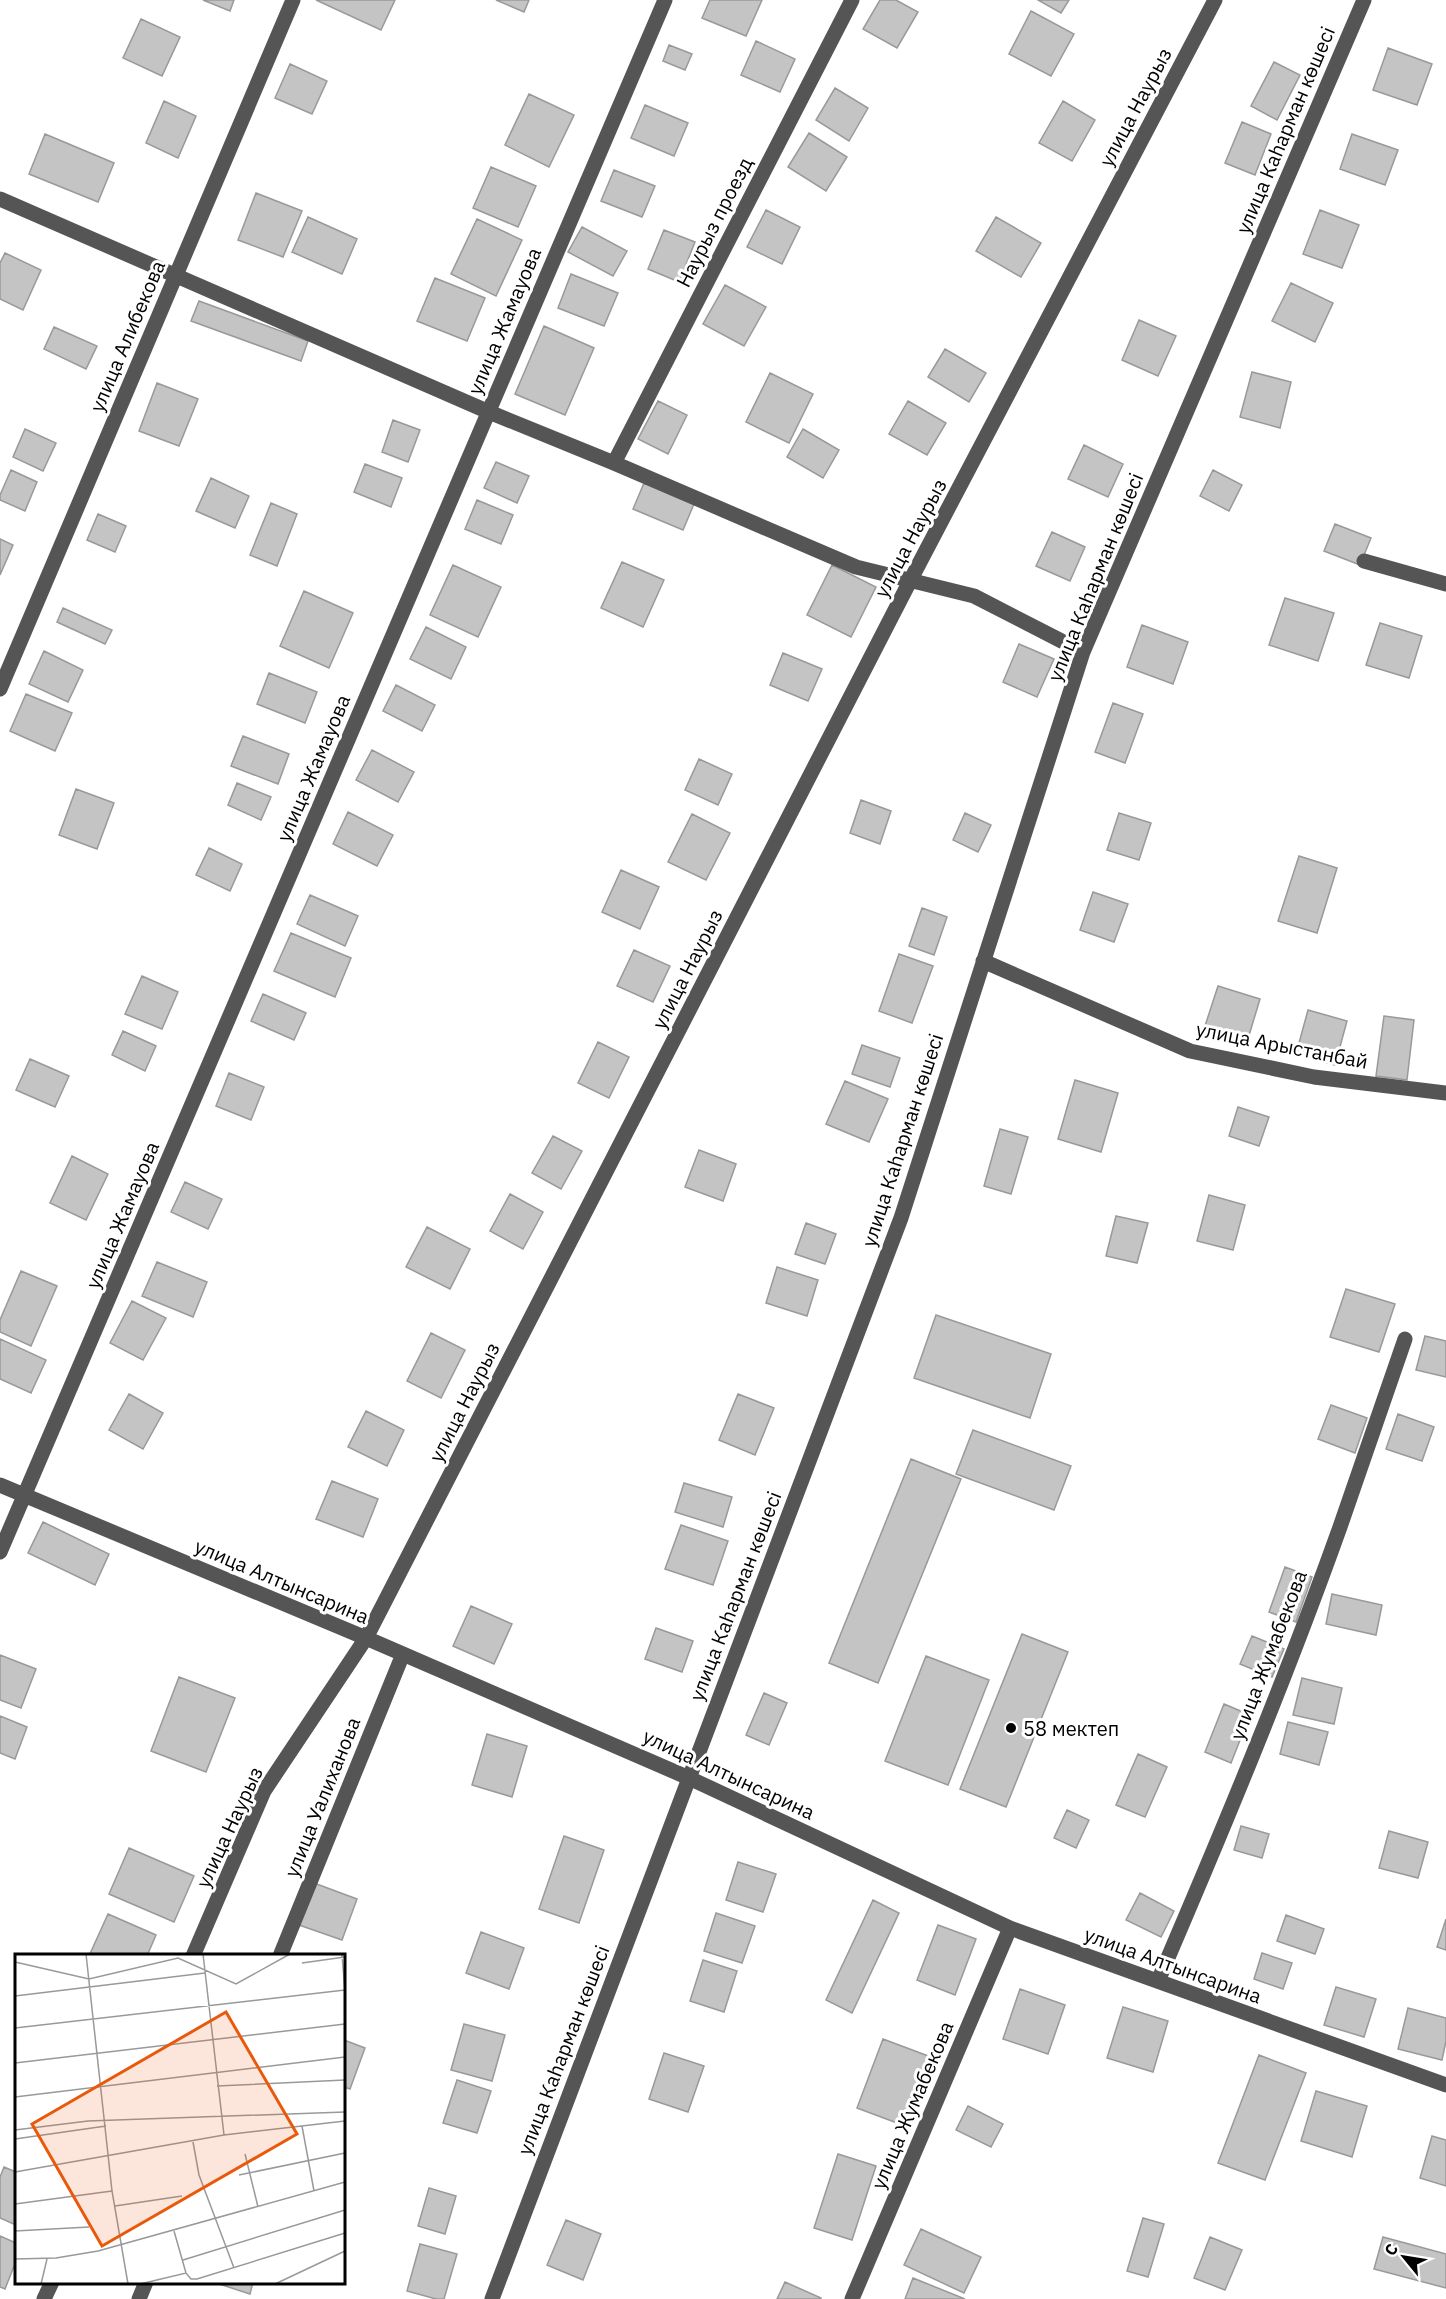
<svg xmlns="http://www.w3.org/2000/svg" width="1446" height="2299" viewBox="0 0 1446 2299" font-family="'IBM Plex Sans',sans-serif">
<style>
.building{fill:#c4c4c4;stroke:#999;stroke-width:1.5}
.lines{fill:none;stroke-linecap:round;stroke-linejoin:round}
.minor{stroke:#555;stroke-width:15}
.poi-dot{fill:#000;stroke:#fff;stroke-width:2}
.labels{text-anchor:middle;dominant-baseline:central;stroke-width:6;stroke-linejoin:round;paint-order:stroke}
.street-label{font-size:20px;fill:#000;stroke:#fff}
.poi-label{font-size:20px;fill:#000;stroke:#fff;text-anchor:start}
.inset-road{fill:none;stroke:#999;stroke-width:1.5}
.view{fill:#e8590c;fill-opacity:0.15;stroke:#e8590c;stroke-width:3}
.inset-edge{fill:none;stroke:#000;stroke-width:3}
</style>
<rect width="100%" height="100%" fill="#fff"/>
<path class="building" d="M203,0h31l-4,11z
M316,0h79l-14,30z
M496,0h33l-5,12z
M710,0h52l-16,36 -44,-18z
M880,0h16l22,12 -21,36 -34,-19z
M1038,0h31l-8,13z
M1031,11l43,23 -23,42 -42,-22z
M141,19l39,18 -18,39 -39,-18z
M756,41l39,18 -15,33 -39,-17z
M669,45l23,9 -7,16 -22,-9z
M1388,48l44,16 -15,41 -44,-15z
M1274,62l26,13 -23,45 -26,-14z
M290,64l37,17 -15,33 -37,-16z
M835,88l33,20 -19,33 -33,-21z
M529,94l45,21 -25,52 -44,-22z
M164,101l32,15 -18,42 -32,-15z
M1063,101l32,19 -23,41 -33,-18z
M645,105l43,18 -14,33 -43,-18z
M1242,122l29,12 -16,41 -30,-12z
M809,133l38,24 -21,34 -38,-24z
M45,134l69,29 -16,39 -69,-28z
M1352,134l46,16 -13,35 -45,-16z
M491,167l45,19 -18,41 -45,-19z
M614,170l41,16 -13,31 -41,-16z
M256,193l46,18 -19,46 -45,-17z
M766,210l34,17 -18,37 -35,-17z
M1320,210l39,15 -17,43 -39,-14z
M308,217l49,22 -15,35 -50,-22z
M996,217l45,26 -20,34 -45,-26z
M477,219l45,21 -26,56 -45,-22z
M582,227l45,24 -14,25 -45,-24z
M664,230l31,12 -16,40 -31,-13z
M5,253l36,17 -18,40 -23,-11v-36z
M571,274l47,19 -14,33 -46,-18z
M435,278l50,20 -18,43 -50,-20z
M1291,283l42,20 -18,39 -43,-21z
M725,285l41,22 -22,39 -41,-22z
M199,301l109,40 -7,20 -110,-40z
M1139,320l37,16 -18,40 -36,-16z
M544,326l50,22 -29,67 -50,-21z
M54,327l43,19 -11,23 -42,-20z
M945,349l41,24 -17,29 -41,-25z
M1252,372l39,10 -11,46 -40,-11z
M770,373l43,21 -24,49 -43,-21z
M157,383l41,16 -19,47 -40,-15z
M658,401l29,14 -19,39 -30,-15z
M908,401l38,22 -19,32 -38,-21z
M393,420l27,10 -12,32 -26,-10z
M25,429l31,14 -13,28 -30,-14z
M803,429l36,21 -16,28 -36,-21z
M1084,445l39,19 -15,33 -40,-18z
M496,462l33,14 -12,27 -33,-15z
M365,464l37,14 -11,29 -37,-15z
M11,470l26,12 -12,29 -25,-11v-5z
M1213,470l29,15 -13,26 -29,-15z
M211,478l38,18 -14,32 -39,-17z
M644,483l50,21 -11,26 -50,-21z
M477,500l36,15 -12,29 -36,-15z
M271,503l26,11 -20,52 -27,-11z
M98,514l28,12 -11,26 -28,-12z
M1335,524l36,14 -11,27 -36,-14z
M1052,532l33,15 -15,34 -34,-15z
M0,539l13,6 -13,30z
M622,562l42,18 -21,47 -42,-19z
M453,565l48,22 -23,50 -48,-22z
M832,565l44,22 -25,50 -44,-22z
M304,591l49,22 -24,55 -49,-22z
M1285,598l49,15 -16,48 -49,-16z
M63,608l49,22 -7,14 -48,-22z
M1380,623l42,13 -13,42 -43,-13z
M1142,625l46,17 -15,42 -46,-17z
M426,627l40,20 -15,32 -41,-20z
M1019,644l35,15 -17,38 -34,-15z
M44,651l39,19 -15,32 -39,-18z
M783,653l39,16 -14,32 -38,-16z
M269,673l48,19 -12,31 -48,-19z
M396,685l39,20 -13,26 -39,-20z
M26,694l46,19 -17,38 -45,-20z
M1113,703l30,11 -18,49 -30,-11z
M243,736l46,18 -11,30 -47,-18z
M372,750l42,22 -16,30 -42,-22z
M699,759l33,15 -14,31 -33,-15z
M237,783l34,14 -10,23 -33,-15z
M76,789l38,14 -17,46 -38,-14z
M861,800l30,11 -11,33 -30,-11z
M348,812l45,23 -16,31 -44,-22z
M965,813l26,12 -13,27 -25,-12z
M1119,813l32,10 -12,37 -32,-10z
M692,814l38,19 -24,47 -38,-18z
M209,848l33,16 -12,27 -34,-16z
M1299,856l38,12 -20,65 -39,-12z
M621,870l38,17 -19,42 -38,-17z
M1093,892l35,12 -14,38 -34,-12z
M310,895l48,21 -13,30 -48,-22z
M922,908l25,9 -13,38 -25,-9z
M291,933l60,25 -16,39 -61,-26z
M634,950l36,16 -17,36 -36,-16z
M899,954l34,12 -21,57 -33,-12z
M142,976l36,16 -16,37 -37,-15z
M1218,986l42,13 -13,43 -43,-13z
M263,994l43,19 -12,27 -43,-19z
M1308,1010l39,11 -12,44 -39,-11z
M1384,1016l30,4 -7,60 -31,-4z
M123,1031l33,15 -11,25 -33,-16z
M598,1042l31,15 -20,41 -31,-15z
M862,1045l38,13 -10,29 -38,-13z
M30,1059l39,17 -14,31 -39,-17z
M229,1073l35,14 -13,33 -35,-14z
M1075,1080l43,13 -17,59 -43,-13z
M845,1081l43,18 -19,43 -43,-18z
M1238,1107l31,10 -10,29 -30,-10z
M1000,1129l28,8 -17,57 -27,-8z
M553,1136l29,15 -21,38 -29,-16z
M699,1150l37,14 -13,37 -38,-14z
M72,1156l36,18 -22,46 -36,-17z
M185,1182l37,17 -14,30 -37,-17z
M510,1194l33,18 -20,37 -33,-18z
M1209,1195l36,10 -12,45 -36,-9z
M1116,1216l32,7 -11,40 -31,-7z
M806,1223l30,11 -11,30 -30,-10z
M427,1227l43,22 -20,40 -44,-22z
M157,1262l50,20 -14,35 -51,-21z
M777,1267l41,13 -11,36 -41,-13z
M21,1271l36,15 -26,60 -31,-14v-12z
M1346,1289l49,15 -16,48 -49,-15z
M132,1301l34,17 -23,42 -33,-17z
M936,1315l115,39 -21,64 -116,-40z
M431,1333l34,17 -24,48 -34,-17z
M1425,1336l21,5v36l-30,-7z
M0,1339l46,21 -15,33 -31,-14z
M129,1394l34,19 -20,36 -34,-19z
M738,1394l36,14 -19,47 -36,-15z
M1331,1405l36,13 -12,35 -37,-14z
M366,1411l38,19 -17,36 -39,-19z
M1398,1414l36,13 -12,34 -36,-12z
M973,1430l98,36 -17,44 -98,-36z
M911,1459l50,20 -83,204 -49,-20z
M332,1481l46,18 -15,38 -47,-18z
M684,1483l48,14 -9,30 -48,-15z
M43,1522l66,32 -14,31 -67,-32z
M681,1525l47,16 -15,44 -48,-16z
M1285,1567l27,10 -16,45 -27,-10z
M1332,1594l50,11 -6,30 -50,-11z
M471,1606l41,18 -18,40 -41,-18z
M656,1628l37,13 -11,31 -37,-13z
M1022,1634l46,18 -62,155 -46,-18z
M1252,1636l32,13 -12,28 -32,-13z
M0,1655l36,14 -15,39 -21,-8z
M926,1656l63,24 -41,105 -63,-24z
M179,1677l56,21 -29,74 -55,-21z
M1302,1678l40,10 -8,36 -41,-9z
M764,1693l23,10 -18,42 -23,-10z
M1224,1704l26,11 -19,48 -26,-11z
M0,1716l27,11 -12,32 -15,-6z
M1288,1722l40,10 -9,33 -39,-11z
M487,1734l40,12 -15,51 -40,-12z
M1138,1754l29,13 -22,50 -29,-12z
M1067,1810l22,10 -13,28 -22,-10z
M1241,1826l28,8 -7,24 -28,-8z
M1389,1831l39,11 -10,36 -39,-10z
M564,1836l40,14 -25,73 -40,-14z
M129,1848l65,28 -20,46 -65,-28z
M738,1862l38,12 -13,38 -37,-12z
M314,1883l43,16 -15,41 -43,-15z
M1140,1893l34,18 -13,26 -35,-17z
M873,1900l26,13 -47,100 -26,-13z
M716,1913l39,13 -13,37 -38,-12z
M108,1914l48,21 -9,21h-58z
M1286,1915l38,14 -9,25 -38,-13z
M1446,1919v31l-9,-3z
M938,1925l38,14 -21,56 -38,-15z
M481,1932l43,16 -15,41 -43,-16z
M1262,1953l30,10 -9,26 -29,-10z
M703,1960l34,11 -13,41 -34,-11z
M1336,1987l40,12 -12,38 -40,-12z
M1020,1989l45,16 -17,49 -45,-15z
M1123,2007l45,14 -15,51 -46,-14z
M1408,2008l38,10v23l-4,19 -44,-11z
M464,2024l41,11 -13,46 -41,-11z
M883,2039l48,18 -26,69 -48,-18z
M344,2040l21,8 -15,41 -6,-2z
M664,2053l40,13 -16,46 -39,-13z
M1259,2055l47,18 -41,107 -47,-17z
M457,2080l34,11 -14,42 -34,-10z
M1316,2091l51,15 -15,51 -51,-16z
M968,2106l35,18 -12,23 -35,-17z
M1432,2136l14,4v46l-26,-8z
M838,2154l38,12 -24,74 -38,-12z
M4,2167l12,5v53l-16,-7v-41z
M429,2188l27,8 -11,38 -27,-8z
M1143,2218l21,6 -16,53 -21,-6z
M566,2220l35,14 -18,46 -36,-15z
M921,2229l60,28 -17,36 -60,-28z
M0,2236l16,7v18l-11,28 -5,-2z
M1210,2237l32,13 -17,40 -31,-12z
M1383,2237l63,17v34l-72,-19z
M420,2244l37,10 -13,45h-8l-29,-8z
M913,2278l52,21h-60z
M213,2282h40l-3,12z
M785,2282l36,16v1h-44z"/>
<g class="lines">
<path class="minor" d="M0,199l489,213 125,51 242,104 118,29 109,56
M614,463l238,-463
M1364,561l82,23
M0,689l293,-689
M983,961l207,90 124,26 132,16
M0,1485l366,153 323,140 321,150 436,157
M0,1552l665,-1552
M193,1956l71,-165 102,-153 544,-1057 305,-581
M280,1956l123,-302
M1158,1981c64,-149 127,-300 182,-454 22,-62 43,-126 65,-188
M44,2299l8,-17
M139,2299l7,-17
M492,2299l409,-1081 182,-566 281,-652
M852,2299l158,-371"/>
</g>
<circle class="poi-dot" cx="1011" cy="1728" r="6"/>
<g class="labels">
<g class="street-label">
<text transform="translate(1135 107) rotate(-62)">улица Наурыз</text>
<text transform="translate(1285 130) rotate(-67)">улица Каһарман көшесі</text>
<text transform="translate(714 222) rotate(-63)">Наурыз проезд</text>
<text transform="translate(504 321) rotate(-67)">улица Жамауова</text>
<text transform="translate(127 336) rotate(-67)">улица Алибекова</text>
<text transform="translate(910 538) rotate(-62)">улица Наурыз</text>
<text transform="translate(1095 577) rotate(-68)">улица Каһарман көшесі</text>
<text transform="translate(313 768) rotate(-67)">улица Жамауова</text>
<text transform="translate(687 969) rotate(-63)">улица Наурыз</text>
<text transform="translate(1282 1045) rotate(11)">улица Арыстанбай</text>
<text transform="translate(902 1140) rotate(-72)">улица Каһарман көшесі</text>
<text transform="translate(122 1215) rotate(-67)">улица Жамауова</text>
<text transform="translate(464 1402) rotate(-63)">улица Наурыз</text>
<text transform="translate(282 1581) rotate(23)">улица Алтынсарина</text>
<text transform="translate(735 1596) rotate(-69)">улица Каһарман көшесі</text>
<text transform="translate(1268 1655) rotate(-69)">улица Жумабекова</text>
<text transform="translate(729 1774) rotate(25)">улица Алтынсарина</text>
<text transform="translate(322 1797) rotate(-68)">улица Уалиханова</text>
<text transform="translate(229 1827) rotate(-65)">улица Наурыз</text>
<text transform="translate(1173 1965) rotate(20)">улица Алтынсарина</text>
<text transform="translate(563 2050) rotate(-69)">улица Каһарман көшесі</text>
<text transform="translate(912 2105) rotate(-67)">улица Жумабекова</text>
</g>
<g class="poi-label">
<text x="1023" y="1728">58 мектеп</text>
</g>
</g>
<g transform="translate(15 1954)">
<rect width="330" height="330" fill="#fff"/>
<path class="inset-road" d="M71,0l26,237 16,93M188,0l21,181M327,1l3,36M0,8l74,17 89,-21 58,26 54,-30M287,9l43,-6M0,42l190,-23M0,74l330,-38M0,109l330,-39M202,132l128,-6M0,143l330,-40M287,172l12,65M0,176l73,-9 257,-9M0,185l91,-13M178,188l6,33 35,93M230,200l13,53M0,218l209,-37 121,-14M224,221l106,-22M0,250l97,-13M100,252l67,-10M0,277l74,-4M159,277l12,42M0,305l41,-1 42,-7 247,-69M168,306l162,-50M26,330l6,-25M125,330l46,-11 5,6h6l148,-46M260,330l70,-33"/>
<path class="view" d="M211,58l71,122 -195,112 -70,-122z"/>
<rect width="330" height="330" class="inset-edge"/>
</g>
<g transform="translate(1404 2257) rotate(300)" stroke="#ffffff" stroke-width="4.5" paint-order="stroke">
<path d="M0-4.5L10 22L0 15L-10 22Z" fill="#000000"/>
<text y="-9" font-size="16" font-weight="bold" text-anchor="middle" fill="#000000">С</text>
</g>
</svg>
